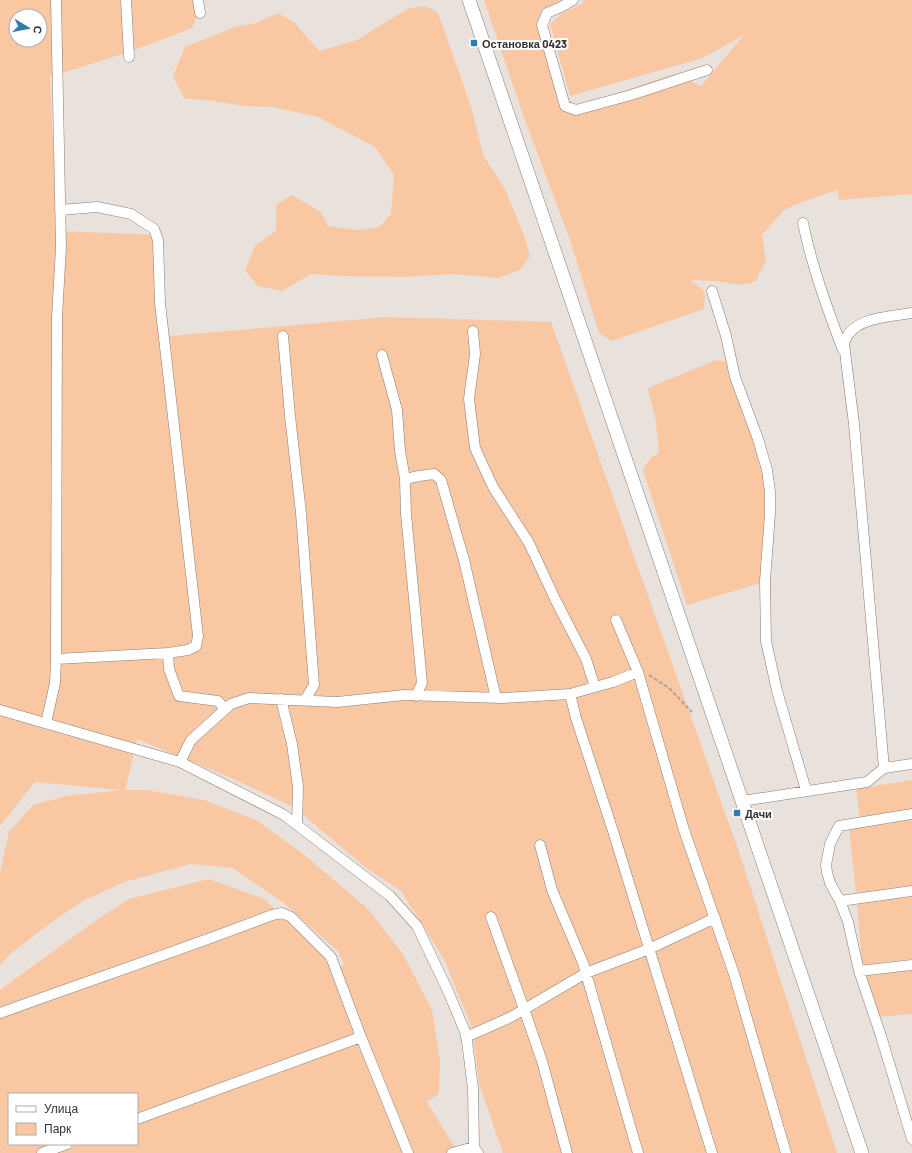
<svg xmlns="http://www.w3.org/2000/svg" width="912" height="1153" viewBox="0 0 912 1153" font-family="Barlow,sans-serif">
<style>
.green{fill:#fac7a3;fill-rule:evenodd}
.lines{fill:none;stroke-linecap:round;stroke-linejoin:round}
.minor-casing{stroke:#847d78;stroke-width:11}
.major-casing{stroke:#847d78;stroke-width:14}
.path{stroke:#a9a39f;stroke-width:2;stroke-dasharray:4 2;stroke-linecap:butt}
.minor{stroke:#fff;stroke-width:10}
.major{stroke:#fff;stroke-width:13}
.poi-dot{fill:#307caf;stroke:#fff;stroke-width:1.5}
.labels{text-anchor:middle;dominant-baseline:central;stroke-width:4;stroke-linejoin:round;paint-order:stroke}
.poi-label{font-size:11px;font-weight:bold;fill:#34312f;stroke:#fff;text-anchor:start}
</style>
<rect width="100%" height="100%" fill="#e9e1dc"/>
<path class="green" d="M0,0h196l1,16 -5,12 -60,23 -82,26 7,154 98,4 15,101 217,-19 164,5 188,530 98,301h-334l-24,-70 -7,-55 -28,-69 -43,-68 -36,-24 -71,-60 -65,-30 -92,-38 -12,51h22l57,10 52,20 46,33 66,56 35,45 29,56 8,51 -1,32 -12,9 31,51h-458v-163l95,-69 34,-22 80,-20 55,20 76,68 4,-3 -6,-13 -53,-47 -52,-36 -42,-4 -67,18 -41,19 -31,21 -42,32 -10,11v-92l9,-41 24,-27 34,-9 55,-6 -87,-8 -35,44zM16,16h24v24h-24zM9,1094h128v50h-128z
M484,0h78l-19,9 -6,13 25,87 15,-2 97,-33 27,12 43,-51 -41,23 -133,38 -20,-72 11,-10 22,-11v-3h329v194l-73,6 -2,-10 -35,12 -18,8 -22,25 4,26 -11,21 -16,3 -23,-4 -25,-1 14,12 -1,17 -92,32 -13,-8 -30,-96 -46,-122z
M426,6l12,7 32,90 13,52 22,34 19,46 6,21 -10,14 -22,8 -43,-4 -53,3 -57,-1 -34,-2 -29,17 -24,-5 -13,-16 10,-24 21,-15v-26l16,-10 29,17 7,14 28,4 24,-3 11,-13 3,-39 -19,-28 -57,-30 -45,-10 -30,-1 -29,-5 -30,-3 -11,-22 12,-29 50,-20 21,-4 22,-10 17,10 24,28 38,-11 52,-32z
M716,360l11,2 37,108 3,38 -6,75 -74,22 -44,-135 7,-11 9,-7 -3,-30 -8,-34z
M912,780v31l-52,8 -4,-30z
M912,818v68l-56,7 -7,-66z
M912,895v64l-50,6 -5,-63z
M912,970v44l-34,3 -12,-41z"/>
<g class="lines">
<defs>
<path id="minor" d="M126,0l3,57
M198,0l2,13
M573,0l-12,7 -14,6 -5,12 23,81 11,4 55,-15 76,-25
M60,210l37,-3 34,7 23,15 4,11 2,63 38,333 -2,10 -8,4 -20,3 1,16 10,27 39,5 7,8
M803,223c9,44 24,85 40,127
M712,291l14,45 9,41 23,62 9,31 3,22v21l-5,68 1,60 11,50 29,99
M473,331l2,23 -6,45 6,49 18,39 36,56 26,56 31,60 9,28
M283,336l7,80 11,97 13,172 -9,15
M382,355l15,55 3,41 5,28 1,35 16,169 -6,13
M405,479l14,-3 15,-2 7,6 23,80 32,138
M616,620l22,52 46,158 50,144 52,179
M56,659l1,-342 4,-70 -5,-247
M638,672l-25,10 -43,12 6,24 37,113 99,322
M281,699l11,45 6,43 -1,38
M0,710l180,52 104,53 106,81 27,30 31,65 18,43 7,54 1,59 4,6
M46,723l9,-40 1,-24 112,-6
M180,762l11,-22 40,-36 18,-6 88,4 67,-7 98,3 68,-4
M884,768l-30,-344 -10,-80c6,-27 45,-27 68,-31
M742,801l125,-19 17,-14 28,-4
M912,814l-73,12 -9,18 -4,21 1,7 3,11 10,18 8,21 11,49 22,65 31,103
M540,845l12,45 31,73 55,190
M840,901l72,-10
M491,917l33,92 18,52 25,92
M859,971l53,-6
M0,1013c90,-33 182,-63 272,-98l10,-2 9,4 40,40 30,80
M466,1037l45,-20 75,-44 63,-24 66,-31
M137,1119l224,-82 47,116
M42,1153l25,-9
M452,1153l22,-6"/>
<path id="major" d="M469,0l393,1153"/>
</defs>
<use href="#minor" class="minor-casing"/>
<use href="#major" class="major-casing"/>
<path class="path" d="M649,675l20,13 23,24"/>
<use href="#minor" class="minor"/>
<use href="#major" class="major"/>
</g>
<g class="poi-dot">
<rect x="470" y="39" width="8" height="8" rx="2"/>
<rect x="733" y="809" width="8" height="8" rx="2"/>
</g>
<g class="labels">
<g class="poi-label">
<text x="482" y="43">Остановка 0423</text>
<text x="745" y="813">Дачи</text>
</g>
</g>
<rect x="8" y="1093" width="130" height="52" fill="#ffffff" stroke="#aeadac"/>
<rect x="16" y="1106" width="20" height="6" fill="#ffffff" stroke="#aeadac"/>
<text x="44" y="1113" font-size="12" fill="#34312f">Улица</text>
<rect x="16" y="1123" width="20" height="12" fill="#fac7a3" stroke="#aeadac"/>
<text x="44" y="1133" font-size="12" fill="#34312f">Парк</text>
<g transform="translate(28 28) rotate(100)"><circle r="19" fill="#ffffff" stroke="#aeadac"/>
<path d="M0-3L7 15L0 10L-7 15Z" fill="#307caf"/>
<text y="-6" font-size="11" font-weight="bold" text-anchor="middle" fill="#34312f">С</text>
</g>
</svg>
